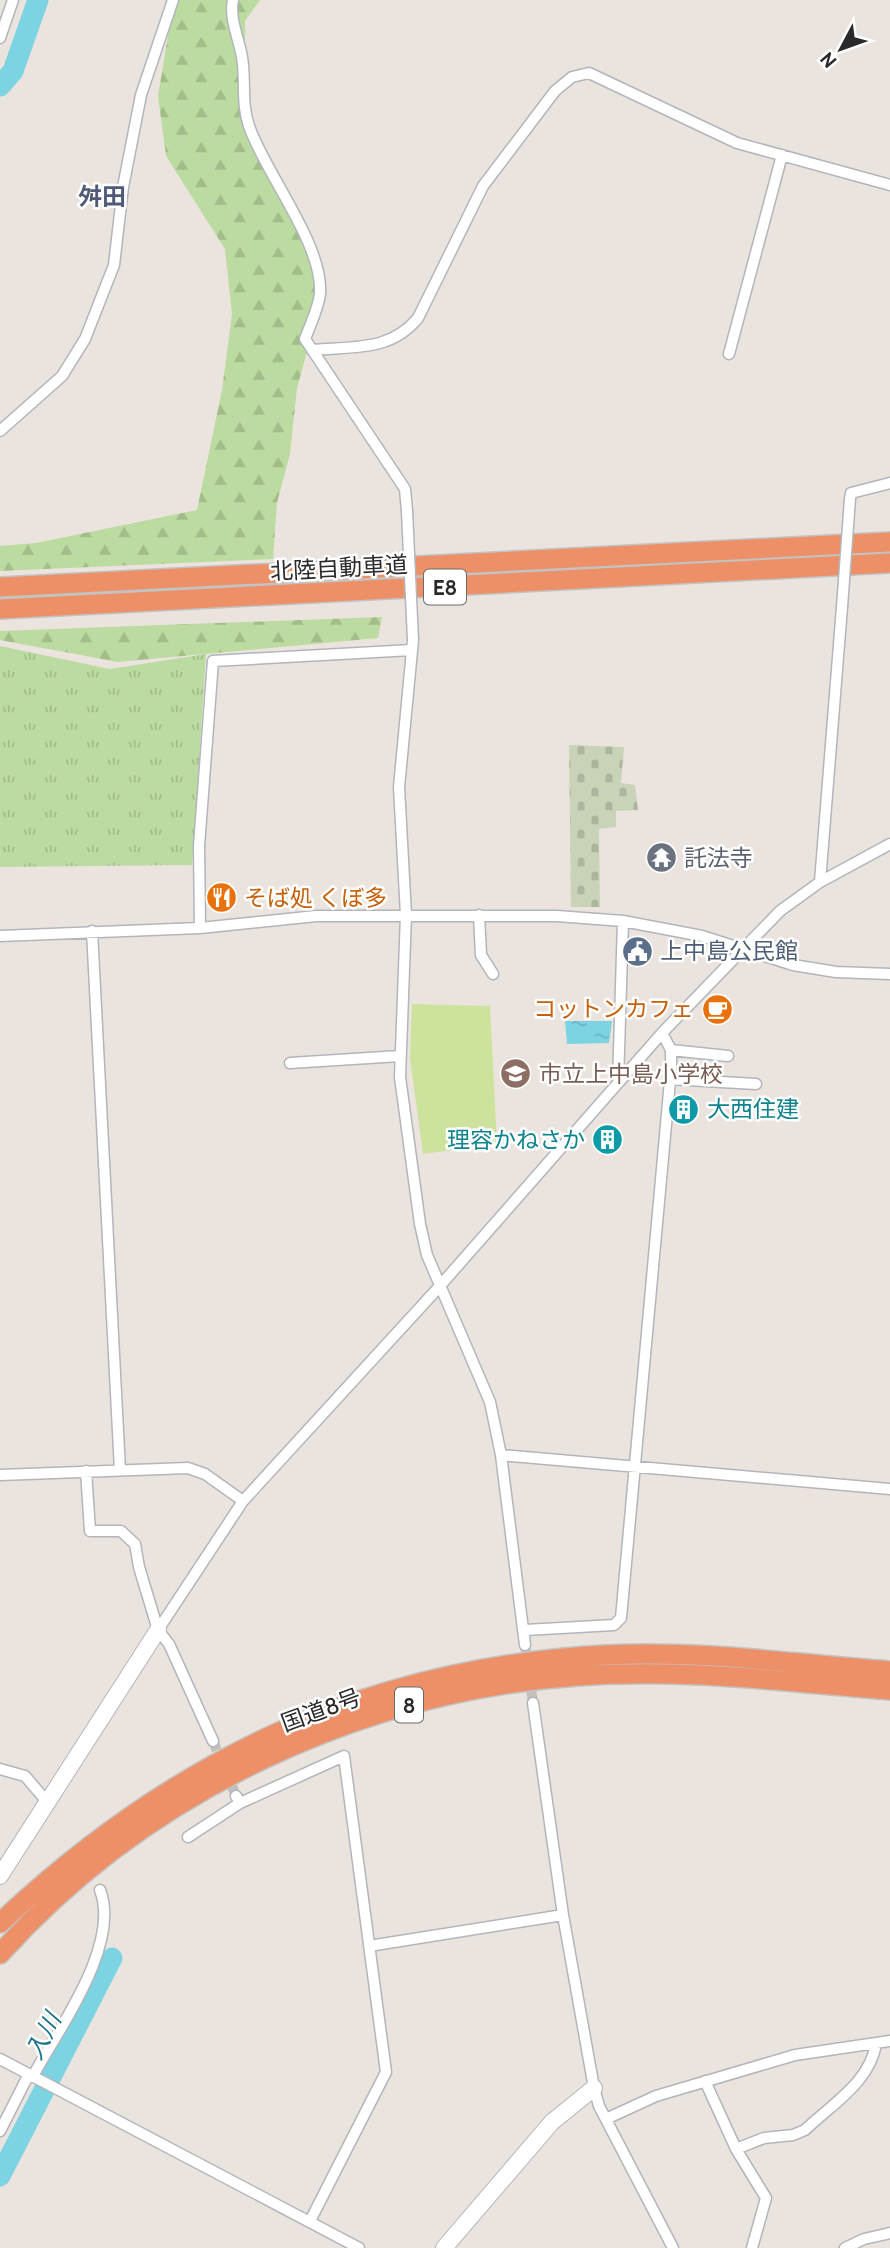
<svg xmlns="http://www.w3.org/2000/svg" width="890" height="2248" viewBox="0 0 890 2248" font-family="Cabin,'Noto Sans JP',sans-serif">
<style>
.grass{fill:url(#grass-tufts)}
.forest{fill:url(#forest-firs)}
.cemetery{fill:url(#cemetery-stones)}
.pitch{fill:#cde29d}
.water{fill:url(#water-ripples)}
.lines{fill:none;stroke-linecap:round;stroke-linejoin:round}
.river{stroke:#7cd3e2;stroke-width:21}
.street-tunnel{stroke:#c4bfba;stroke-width:10;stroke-dasharray:10 5;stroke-linecap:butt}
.street-casing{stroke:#b1b5bc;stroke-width:13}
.secondary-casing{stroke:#b1b5bc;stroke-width:18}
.highway-casing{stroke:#c3c3c3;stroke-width:22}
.street{stroke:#fff;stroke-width:10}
.secondary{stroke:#fff;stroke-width:16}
.highway{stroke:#ed9067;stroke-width:19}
.street-bridge-casing{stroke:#b1b5bc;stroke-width:13;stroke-linecap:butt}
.street-bridge{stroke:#fff;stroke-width:10}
.labels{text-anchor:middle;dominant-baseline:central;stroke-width:5;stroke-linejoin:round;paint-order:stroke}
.shield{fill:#fff;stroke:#6a6a6a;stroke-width:2}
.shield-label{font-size:21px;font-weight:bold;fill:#2a2a2a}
.street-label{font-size:23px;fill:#2a2a2a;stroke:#fff}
.worship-label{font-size:23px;fill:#5b616d;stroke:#fff;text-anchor:start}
.food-label{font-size:23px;fill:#c56008;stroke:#fff;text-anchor:start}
.service-label{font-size:23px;fill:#4e5e75;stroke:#fff;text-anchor:start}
.education-label{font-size:23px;fill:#785e54;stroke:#fff;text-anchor:start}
.culture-label{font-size:23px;fill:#0d838f;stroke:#fff;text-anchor:start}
.neighbourhood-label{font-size:24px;font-weight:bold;fill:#4f5b76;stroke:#fff}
.water-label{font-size:24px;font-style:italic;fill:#1c748d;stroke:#fff}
</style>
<defs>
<pattern id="grass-tufts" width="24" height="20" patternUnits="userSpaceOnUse" patternTransform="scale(1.75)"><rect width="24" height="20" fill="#bcdba0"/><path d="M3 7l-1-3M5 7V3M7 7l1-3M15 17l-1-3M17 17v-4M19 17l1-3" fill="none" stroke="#a2bc8a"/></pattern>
<pattern id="forest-firs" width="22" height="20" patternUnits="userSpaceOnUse" patternTransform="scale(1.75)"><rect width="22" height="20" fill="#bcdba0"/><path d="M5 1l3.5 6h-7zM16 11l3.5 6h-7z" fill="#a2bc8a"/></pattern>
<pattern id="cemetery-stones" width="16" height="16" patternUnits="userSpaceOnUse" patternTransform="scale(1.75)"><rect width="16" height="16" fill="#c8d3b7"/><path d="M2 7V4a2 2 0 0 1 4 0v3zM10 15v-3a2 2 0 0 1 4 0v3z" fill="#acb59e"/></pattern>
<pattern id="water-ripples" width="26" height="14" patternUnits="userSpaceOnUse" patternTransform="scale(1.75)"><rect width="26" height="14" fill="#7cd3e2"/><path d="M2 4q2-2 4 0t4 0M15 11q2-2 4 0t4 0" fill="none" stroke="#6bb5c2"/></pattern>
</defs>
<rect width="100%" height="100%" fill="#ebe4de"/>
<path class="grass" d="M0,646l110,23 96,-15 -14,211 -192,2z"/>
<path class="forest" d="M174,0h86l-15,21v70l24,87 33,55 21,60 -26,95 -7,66 -13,49 -4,56 -273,12v-25l36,-3 161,-33 25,-120 10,-76 -7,-65 -59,-93 -8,-60z
M382,617l-4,21 -260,24 -118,-22v-9z"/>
<path class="cemetery" d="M569,745l55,2 -3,36 14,2 3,25 -22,1v16l-17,2 1,78h-29z"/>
<path class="pitch" d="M412,1004l78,2 7,138 -74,10 -13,-96z"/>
<path class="water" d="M565,1021h47l-3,22 -42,1z"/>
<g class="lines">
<path class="river" d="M0,86l13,-15 25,-71
M0,2176l112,-218"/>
<path class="street-tunnel" d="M525,1645l8,58
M213,1741l23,55"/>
<defs>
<path id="street" d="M233,0c-4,18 6,39 9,57 4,24 -1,46 7,69 16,47 74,118 71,167 -1,14 -10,32 -15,46l100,150 2,22
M0,38l13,-38
M312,350c41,-4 78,2 106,-32l65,-132 72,-95 17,-14 17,-4 148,70 153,42
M729,354l53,-199
M0,431l62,-55 23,-37 29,-74 9,-78 18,-92 32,-95
M850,499l1,-6 39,-10
M413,640l-14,147 7,128 -6,162 20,147 7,31 63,147 11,53 24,190
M820,882l22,-275
M479,915l2,40 12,19
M200,928l-1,-82 14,-185 199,-11
M92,931l28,539
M0,936l200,-8 116,-12h241l66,5 79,15 91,29 43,7 54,2
M671,1050l57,6
M290,1063l110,-7
M670,1079l86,5
M618,1083l5,-162
M501,1455l389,34
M86,1471l4,60h31l14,13 4,23 19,63 11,14 44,97
M0,1475l188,-7 17,6 38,27
M158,1630l85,-129 196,-214 223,-254 118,-122 40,-29 70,-38
M525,1630l89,-5 7,-7 50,-548v-20l-9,-17
M533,1703l30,212 31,173 5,18 74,142
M0,1769l25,7 24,28
M236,1796l4,7 104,-47 42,316 -76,149
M188,1837l52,-34
M369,1946l194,-31
M0,2059l359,189
M33,2076c26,-48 88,-131 67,-186
M705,2081l31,68 30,49 -14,50
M608,2118l48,-22 139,-41 95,-14
M0,2131l29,-57
M736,2149l28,-11 29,-3 12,-5c27,-26 65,-48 71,-86
M845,2248l19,-9 26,-6"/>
<path id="secondary" d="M0,1876l158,-246
M444,2248l108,-126 42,-34"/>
<path id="highway" d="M0,587l890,-45
M0,609l890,-46
M0,1923c173,-163 366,-255 605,-268 96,-5 190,9 285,16
M0,1954c146,-163 361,-263 578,-278 105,-8 208,6 312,14"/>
</defs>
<use href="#street" class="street-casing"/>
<use href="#secondary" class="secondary-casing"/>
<use href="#highway" class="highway-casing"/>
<use href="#street" class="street"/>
<use href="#secondary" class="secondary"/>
<use href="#highway" class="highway"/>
<defs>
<path id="street-bridge" d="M407,511l6,129
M842,607l8,-108"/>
</defs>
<use href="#street-bridge" class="street-bridge-casing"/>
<use href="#street-bridge" class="street-bridge"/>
</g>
<defs>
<symbol id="temple-disc" viewBox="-11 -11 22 22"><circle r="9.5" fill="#6b7280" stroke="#fff"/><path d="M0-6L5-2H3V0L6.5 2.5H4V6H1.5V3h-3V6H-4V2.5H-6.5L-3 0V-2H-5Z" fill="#fff"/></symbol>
<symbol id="restaurant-disc" viewBox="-11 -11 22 22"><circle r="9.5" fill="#e8710a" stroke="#fff"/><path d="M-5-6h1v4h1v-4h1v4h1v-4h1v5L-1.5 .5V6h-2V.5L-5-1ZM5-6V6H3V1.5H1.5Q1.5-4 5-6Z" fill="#fff"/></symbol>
<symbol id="civic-disc" viewBox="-11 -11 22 22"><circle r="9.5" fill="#5c6f8a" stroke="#fff"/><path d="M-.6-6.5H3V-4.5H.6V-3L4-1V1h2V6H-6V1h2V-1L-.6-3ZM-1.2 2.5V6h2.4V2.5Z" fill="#fff"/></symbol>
<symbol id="cafe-disc" viewBox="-11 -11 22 22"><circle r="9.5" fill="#e8710a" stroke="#fff"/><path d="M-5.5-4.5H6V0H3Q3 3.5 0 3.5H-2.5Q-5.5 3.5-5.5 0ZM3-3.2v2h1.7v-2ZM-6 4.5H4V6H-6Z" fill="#fff"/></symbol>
<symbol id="school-disc" viewBox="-11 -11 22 22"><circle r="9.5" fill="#8d6e63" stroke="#fff"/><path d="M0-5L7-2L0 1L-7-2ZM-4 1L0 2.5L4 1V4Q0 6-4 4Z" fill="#fff"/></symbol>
<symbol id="building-disc" viewBox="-11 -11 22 22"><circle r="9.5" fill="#0f9aa8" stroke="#fff"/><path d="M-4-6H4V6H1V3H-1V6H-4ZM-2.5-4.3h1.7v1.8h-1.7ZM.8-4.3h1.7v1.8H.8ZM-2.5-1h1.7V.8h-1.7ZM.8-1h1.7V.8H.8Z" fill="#fff"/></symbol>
</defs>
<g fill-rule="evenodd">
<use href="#temple-disc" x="644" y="840" width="35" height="35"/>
<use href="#restaurant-disc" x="204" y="880" width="35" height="35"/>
<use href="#civic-disc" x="620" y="934" width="35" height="35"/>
<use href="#cafe-disc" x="700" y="992" width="35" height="35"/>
<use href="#school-disc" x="498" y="1056" width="35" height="35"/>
<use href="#building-disc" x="666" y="1092" width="35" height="35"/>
<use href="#building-disc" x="590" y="1122" width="35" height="35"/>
</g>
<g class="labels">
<g class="shield">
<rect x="424" y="569.5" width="42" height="35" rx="5"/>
<rect x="395" y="1687.5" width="28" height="35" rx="5"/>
</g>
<g class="shield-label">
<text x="445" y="587">E8</text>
<text x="409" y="1705">8</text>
</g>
<g class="street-label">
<text transform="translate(339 568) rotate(-3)">北陸自動車道</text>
<text transform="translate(321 1710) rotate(-20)">国道8号</text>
</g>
<g class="worship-label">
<text x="684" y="858">託法寺</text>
</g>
<g class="food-label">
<text x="244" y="898">そば処 くぼ多</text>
<text x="694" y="1009" text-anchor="end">コットンカフェ</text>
</g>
<g class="service-label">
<text x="660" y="951">上中島公民館</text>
</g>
<g class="education-label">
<text x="539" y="1074">市立上中島小学校</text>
</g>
<g class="culture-label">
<text x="707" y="1109">大西住建</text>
<text x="585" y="1140" text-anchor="end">理容かねさか</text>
</g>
<g class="neighbourhood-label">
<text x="102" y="196">舛田</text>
</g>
<g class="water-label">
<text transform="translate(43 2036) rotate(-63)">入川</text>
</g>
</g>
<g transform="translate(841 49) rotate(229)" stroke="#ffffff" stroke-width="5" paint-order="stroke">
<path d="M0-5L12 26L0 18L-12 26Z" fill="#2a2a2a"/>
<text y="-10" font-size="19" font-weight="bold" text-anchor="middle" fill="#2a2a2a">N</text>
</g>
</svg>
